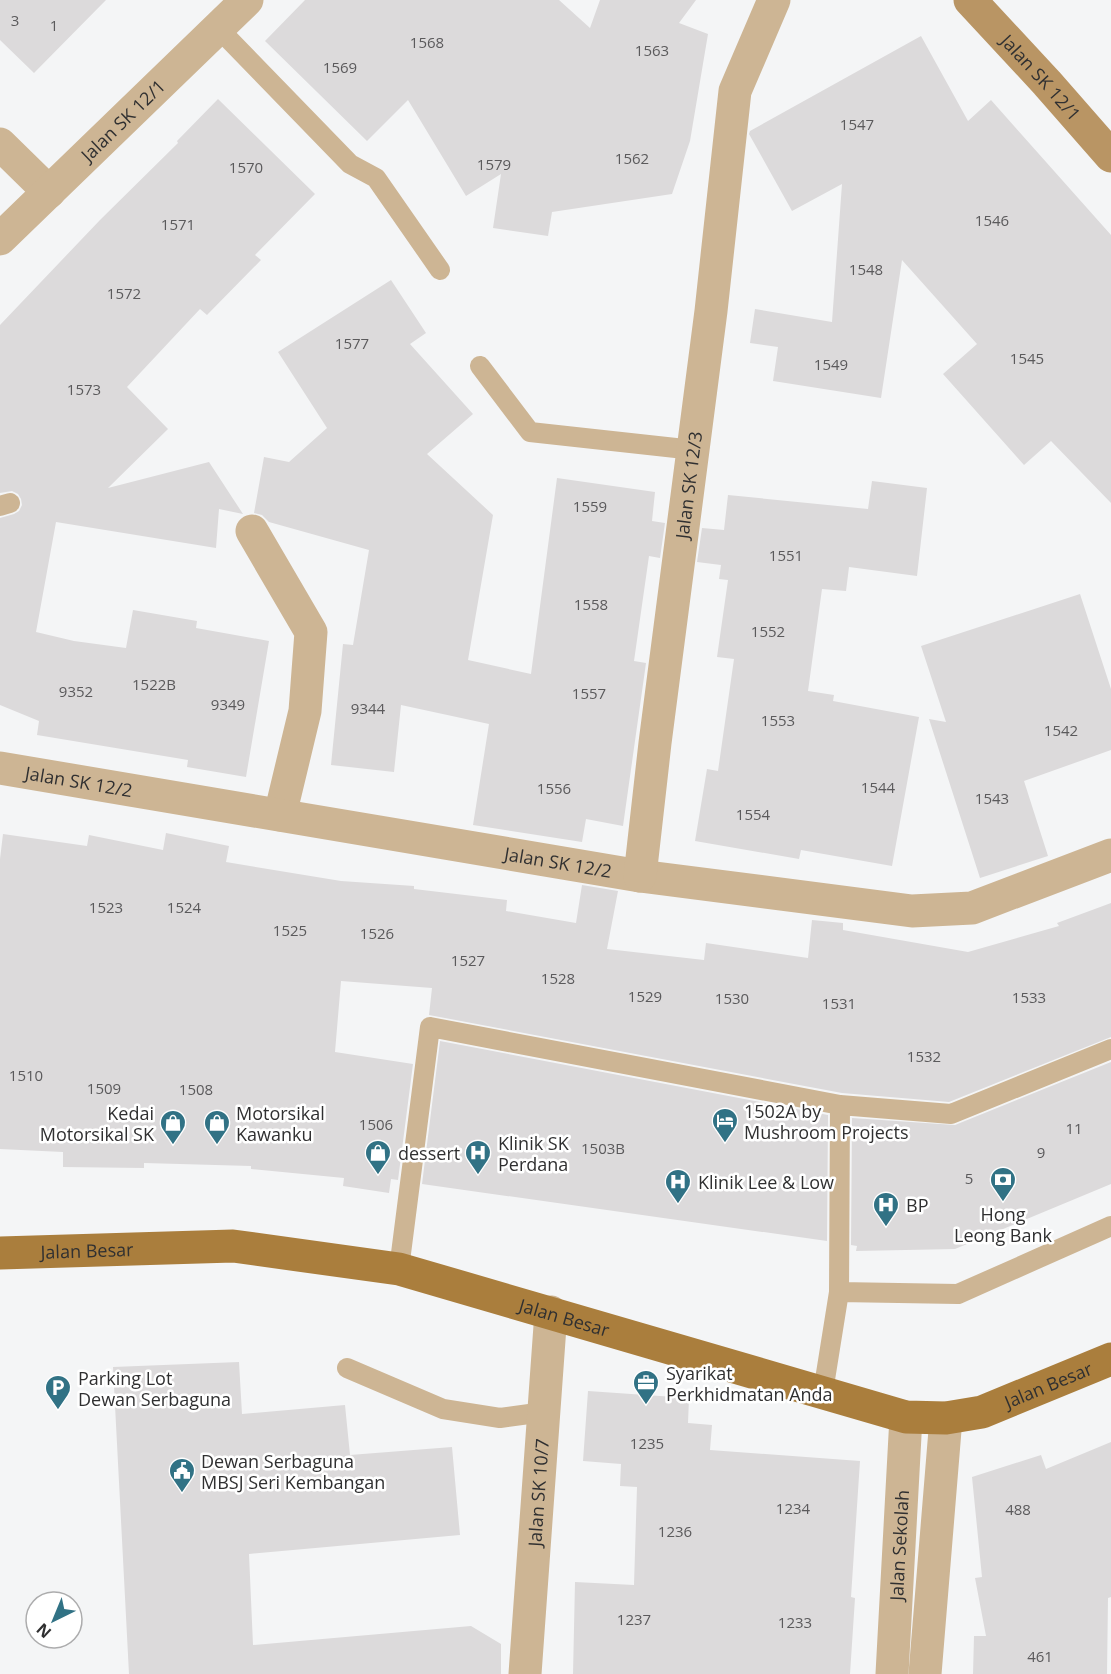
<svg xmlns="http://www.w3.org/2000/svg" width="1111" height="1674" viewBox="0 0 1111 1674" font-family="'Open Sans',sans-serif">
<style>
.building{fill:#dcdadb}
.lines{fill:none;stroke-linecap:round;stroke-linejoin:round}
.service{stroke:#cdb594;stroke-width:20}
.minor{stroke:#cdb594;stroke-width:33}
.secondary{stroke:#b99564;stroke-width:33}
.primary{stroke:#aa7e3d;stroke-width:33}
.labels{text-anchor:middle;dominant-baseline:central;stroke-width:5;stroke-linejoin:round;paint-order:stroke}
.number-label{font-size:15px;fill:#5b5a5c}
.street-label{font-size:18px;fill:#303031;stroke:#fff}
.poi-label{font-size:18px;fill:#303031;stroke:#fff;text-anchor:start}
</style>
<rect width="100%" height="100%" fill="#f4f5f6"/>
<path class="building" d="M0,0h106l-72,73 -34,-33z
M305,0h254l31,28 10,-28h96l-17,23 29,11 -18,107 -18,53 -120,18 -4,24 -55,-8 8,-54 -35,22 -58,-96 -41,41 -102,-100z
M921,36l47,85 23,-21 120,135v268l-60,-62 -27,24 -81,-91 34,-30 -75,-84 -21,138 -108,-17 5,-34 -28,-4 5,-34 77,13 10,-138 -50,27 -43,-77 1,-3z
M218,99l97,95 -60,61 6,5 -54,55 -7,-6 -73,78 41,42 -60,59 101,-26 34,52 -24,-5 -3,39 -160,-26 -20,110 38,9 52,7 7,-38 64,11 -1,7 73,13 -23,136 -59,-10 1,-7 -151,-25 2,-14 -39,-16v-187l14,-4 5,-3 3,-6 -1,-6 -3,-5 -6,-3 -12,2v-168l100,-105 78,-77 -1,-2z
M391,280l35,53 -16,11 63,70 -46,40 66,61 -25,145 63,14 26,-196 98,14 -3,29 13,2 -5,35 -11,-2 -15,105 12,2 -23,163 -37,-7 -4,23 -109,-17 16,-101 -88,-19 -7,67 -63,-7 12,-121 10,1 16,-95 -100,-28 -7,-7 -8,-2 10,-56 25,5 38,-34 -49,-76z
M872,481l55,7 -10,88 -68,-9 -3,24 -24,-2 -14,102 26,4 -1,6 86,16 -27,149 -91,-16 -2,9 -104,-18 12,-72 11,2 16,-112 -17,-2 11,-77 -9,-1 2,-14 -24,-3 5,-34 22,2 4,-35 140,14z
M1080,594l31,95v61l-87,31 24,75 -68,22 -51,-159 17,3 -25,-76z
M166,833l63,13 -3,16 115,19 73,5v3l93,11 -1,11 70,12 6,-38 36,6 -11,58 97,11 2,-17 102,15 4,-38 31,3v7l125,22 91,-26 -2,-3 54,-20v134l-162,65 -107,-9 -413,-78 3,-27 -91,-7 -6,71 78,12 -15,116 -7,-1 -2,14 -46,-7 1,-8 -93,-9v-3l-107,-3v5l-81,-1v-15l-63,-3v-290l3,-25 84,12 2,-11 74,15z
M440,1041l388,74 -1,126 -405,-57z
M1111,1062v122l-156,65 -99,2 1,-5 -6,-1 1,-127 103,7z
M239,1362l3,52 103,-9 5,50 102,-8 8,88 -211,19 4,91 218,-19 30,18v30h-372l-16,-307z
M588,1391l101,7 -1,25 24,2 -2,25 150,11 -9,136 4,1 -5,76h-277l2,-92 59,3 3,-98 -17,-1 1,-22 -38,-3z
M1111,1442v155l-3,1 -1,76h-134l1,-38h12l-11,-58 7,-1 -10,-100 69,-22 5,14z"/>
<g class="lines">
<path class="service" d="M217,27l133,137 26,14 64,92
M480,366l50,66 164,18
M0,506l10,-3
M399,1269l31,-242 410,78 111,9 160,-65
M839,1292l119,2 153,-68
M347,1368l96,41 57,9 44,-6
M823,1392l16,-100 1,-187"/>
<g class="minor">
<path d="M0,144l49,48"/>
<path id="s1" d="M0,239l247,-239"/>
<path d="M252,531l59,101 -6,79 -25,104"/>
<path id="s2" d="M0,768l640,108 272,35 60,-3 139,-53"/>
<path id="s3" d="M640,876l15,-133 56,-432 24,-220 39,-91"/>
<path id="s4" d="M525,1674l26,-362"/>
<path id="s5" d="M892,1674l14,-257"/>
<path d="M925,1674l21,-256"/>
</g>
<path class="secondary" id="s6" d="M970,0l77,83 64,73"/>
<path class="primary" id="s7" d="M0,1253l233,-7 166,23 507,148 40,1 36,-6 129,-53"/>
</g>
<defs>
<symbol id="hotel-pin" viewBox="-11 -11 22 30"><path d="M0 17L-7.5 6A9.5 9.5 0 1 1 7.5 6Z" fill="#317285" stroke="#fff"/><path d="M-6-4.5h1.5V1H6V5H4.5V3h-9V5H-6ZM-4 0a1.8 1.8 0 1 1 3.6 0ZM.5 0V-2.5h3Q6-2.5 6 0Z" fill="#fff"/></symbol>
<symbol id="shop-pin" viewBox="-11 -11 22 30"><path d="M0 17L-7.5 6A9.5 9.5 0 1 1 7.5 6Z" fill="#317285" stroke="#fff"/><path d="M-5-2.5h2.3a2.7 3.5 0 0 1 5.4 0H5L5.5 6h-11ZM-1.5-2.5h3a1.5 2.3 0 0 0-3 0Z" fill="#fff"/></symbol>
<symbol id="hospital-pin" viewBox="-11 -11 22 30"><path d="M0 17L-7.5 6A9.5 9.5 0 1 1 7.5 6Z" fill="#317285" stroke="#fff"/><path d="M-5-5h3v3.5h4V-5h3V5h-3V1.5h-4V5h-3Z" fill="#fff"/></symbol>
<symbol id="bank-pin" viewBox="-11 -11 22 30"><path d="M0 17L-7.5 6A9.5 9.5 0 1 1 7.5 6Z" fill="#317285" stroke="#fff"/><path d="M-6-4H6V4H-6ZM0-2.3a2.3 2.3 0 1 0 0 4.6a2.3 2.3 0 1 0 0-4.6Z" fill="#fff"/></symbol>
<symbol id="office-pin" viewBox="-11 -11 22 30"><path d="M0 17L-7.5 6A9.5 9.5 0 1 1 7.5 6Z" fill="#317285" stroke="#fff"/><path d="M-6-3h4V-5.5h4V-3h4V5H-6ZM-1-4.5V-3h2v-1.5ZM-6 0V1H6V0Z" fill="#fff"/></symbol>
<symbol id="parking-pin" viewBox="-11 -11 22 30"><path d="M0 17L-7.5 6A9.5 9.5 0 1 1 7.5 6Z" fill="#317285" stroke="#fff"/><path d="M-3.5-5.5H1a3.5 3.5 0 0 1 0 7H-1V5.5H-3.5ZM-1-3.4V-.6H.8a1.4 1.4 0 0 0 0-2.8Z" fill="#fff"/></symbol>
<symbol id="civic-pin" viewBox="-11 -11 22 30"><path d="M0 17L-7.5 6A9.5 9.5 0 1 1 7.5 6Z" fill="#317285" stroke="#fff"/><path d="M-.6-6.5H3V-4.5H.6V-3L4-1V1h2V6H-6V1h2V-1L-.6-3ZM-1.2 2.5V6h2.4V2.5Z" fill="#fff"/></symbol>
</defs>
<g fill-rule="evenodd">
<use href="#hotel-pin" x="710" y="1106" width="30" height="40"/>
<use href="#shop-pin" x="158" y="1108" width="30" height="40"/>
<use href="#shop-pin" x="202" y="1108" width="30" height="40"/>
<use href="#shop-pin" x="363" y="1138" width="30" height="40"/>
<use href="#hospital-pin" x="463" y="1138" width="30" height="40"/>
<use href="#bank-pin" x="988" y="1165" width="30" height="40"/>
<use href="#hospital-pin" x="663" y="1167" width="30" height="40"/>
<use href="#hospital-pin" x="871" y="1190" width="30" height="40"/>
<use href="#office-pin" x="631" y="1368" width="30" height="40"/>
<use href="#parking-pin" x="43" y="1373" width="30" height="40"/>
<use href="#civic-pin" x="167" y="1456" width="30" height="40"/>
</g>
<g class="labels">
<g class="number-label">
<text x="15" y="20">3</text>
<text x="54" y="25">1</text>
<text x="427" y="42">1568</text>
<text x="652" y="50">1563</text>
<text x="340" y="67">1569</text>
<text x="857" y="124">1547</text>
<text x="632" y="158">1562</text>
<text x="494" y="164">1579</text>
<text x="246" y="167">1570</text>
<text x="992" y="220">1546</text>
<text x="178" y="224">1571</text>
<text x="866" y="269">1548</text>
<text x="124" y="293">1572</text>
<text x="352" y="343">1577</text>
<text x="1027" y="358">1545</text>
<text x="831" y="364">1549</text>
<text x="84" y="389">1573</text>
<text x="590" y="506">1559</text>
<text x="786" y="555">1551</text>
<text x="591" y="604">1558</text>
<text x="768" y="631">1552</text>
<text x="154" y="684">1522B</text>
<text x="76" y="691">9352</text>
<text x="589" y="693">1557</text>
<text x="228" y="704">9349</text>
<text x="368" y="708">9344</text>
<text x="778" y="720">1553</text>
<text x="1061" y="730">1542</text>
<text x="878" y="787">1544</text>
<text x="554" y="788">1556</text>
<text x="992" y="798">1543</text>
<text x="753" y="814">1554</text>
<text x="106" y="907">1523</text>
<text x="184" y="907">1524</text>
<text x="290" y="930">1525</text>
<text x="377" y="933">1526</text>
<text x="468" y="960">1527</text>
<text x="558" y="978">1528</text>
<text x="645" y="996">1529</text>
<text x="1029" y="997">1533</text>
<text x="732" y="998">1530</text>
<text x="839" y="1003">1531</text>
<text x="924" y="1056">1532</text>
<text x="26" y="1075">1510</text>
<text x="104" y="1088">1509</text>
<text x="196" y="1089">1508</text>
<text x="376" y="1124">1506</text>
<text x="1074" y="1128">11</text>
<text x="603" y="1148">1503B</text>
<text x="1041" y="1152">9</text>
<text x="969" y="1178">5</text>
<text x="647" y="1443">1235</text>
<text x="793" y="1508">1234</text>
<text x="1018" y="1509">488</text>
<text x="675" y="1531">1236</text>
<text x="634" y="1619">1237</text>
<text x="795" y="1622">1233</text>
<text x="1040" y="1656">461</text>
</g>
<g class="street-label">
<text stroke="none"><textPath href="#s6" startOffset="105">Jalan SK 12/1</textPath></text>
<text stroke="none"><textPath href="#s1" startOffset="171">Jalan SK 12/1</textPath></text>
<text stroke="none"><textPath href="#s3" startOffset="394">Jalan SK 12/3</textPath></text>
<text stroke="none"><textPath href="#s2" startOffset="80">Jalan SK 12/2</textPath></text>
<text stroke="none"><textPath href="#s2" startOffset="566">Jalan SK 12/2</textPath></text>
<text stroke="none"><textPath href="#s7" startOffset="87">Jalan Besar</textPath></text>
<text stroke="none"><textPath href="#s7" startOffset="573">Jalan Besar</textPath></text>
<text stroke="none"><textPath href="#s7" startOffset="1077">Jalan Besar</textPath></text>
<text stroke="none"><textPath href="#s4" startOffset="182">Jalan SK 10/7</textPath></text>
<text stroke="none"><textPath href="#s5" startOffset="129">Jalan Sekolah</textPath></text>
</g>
<g class="poi-label">
<text x="744" y="1111">1502A by<tspan x="744" dy="21">Mushroom Projects</tspan></text>
<text x="154" y="1113" text-anchor="end">Kedai<tspan x="154" dy="21">Motorsikal SK</tspan></text>
<text x="236" y="1113">Motorsikal<tspan x="236" dy="21">Kawanku</tspan></text>
<text x="498" y="1143">Klinik SK<tspan x="498" dy="21">Perdana</tspan></text>
<text x="398" y="1153">dessert</text>
<text x="698" y="1182">Klinik Lee &amp; Low</text>
<text x="906" y="1205">BP</text>
<text x="1003" y="1214" text-anchor="middle">Hong<tspan x="1003" dy="21">Leong Bank</tspan></text>
<text x="666" y="1373">Syarikat<tspan x="666" dy="21">Perkhidmatan Anda</tspan></text>
<text x="78" y="1378">Parking Lot<tspan x="78" dy="21">Dewan Serbaguna</tspan></text>
<text x="201" y="1461">Dewan Serbaguna<tspan x="201" dy="21">MBSJ Seri Kembangan</tspan></text>
</g>
</g>
<g transform="translate(54 1620) rotate(223)"><circle r="28" fill="#ffffff" stroke="#acacad" stroke-width="1.5"/>
<path d="M0-4.5L10 22L0 15L-10 22Z" fill="#317285"/>
<text y="-9" font-size="16" font-weight="bold" text-anchor="middle" fill="#303031">N</text>
</g>
</svg>
